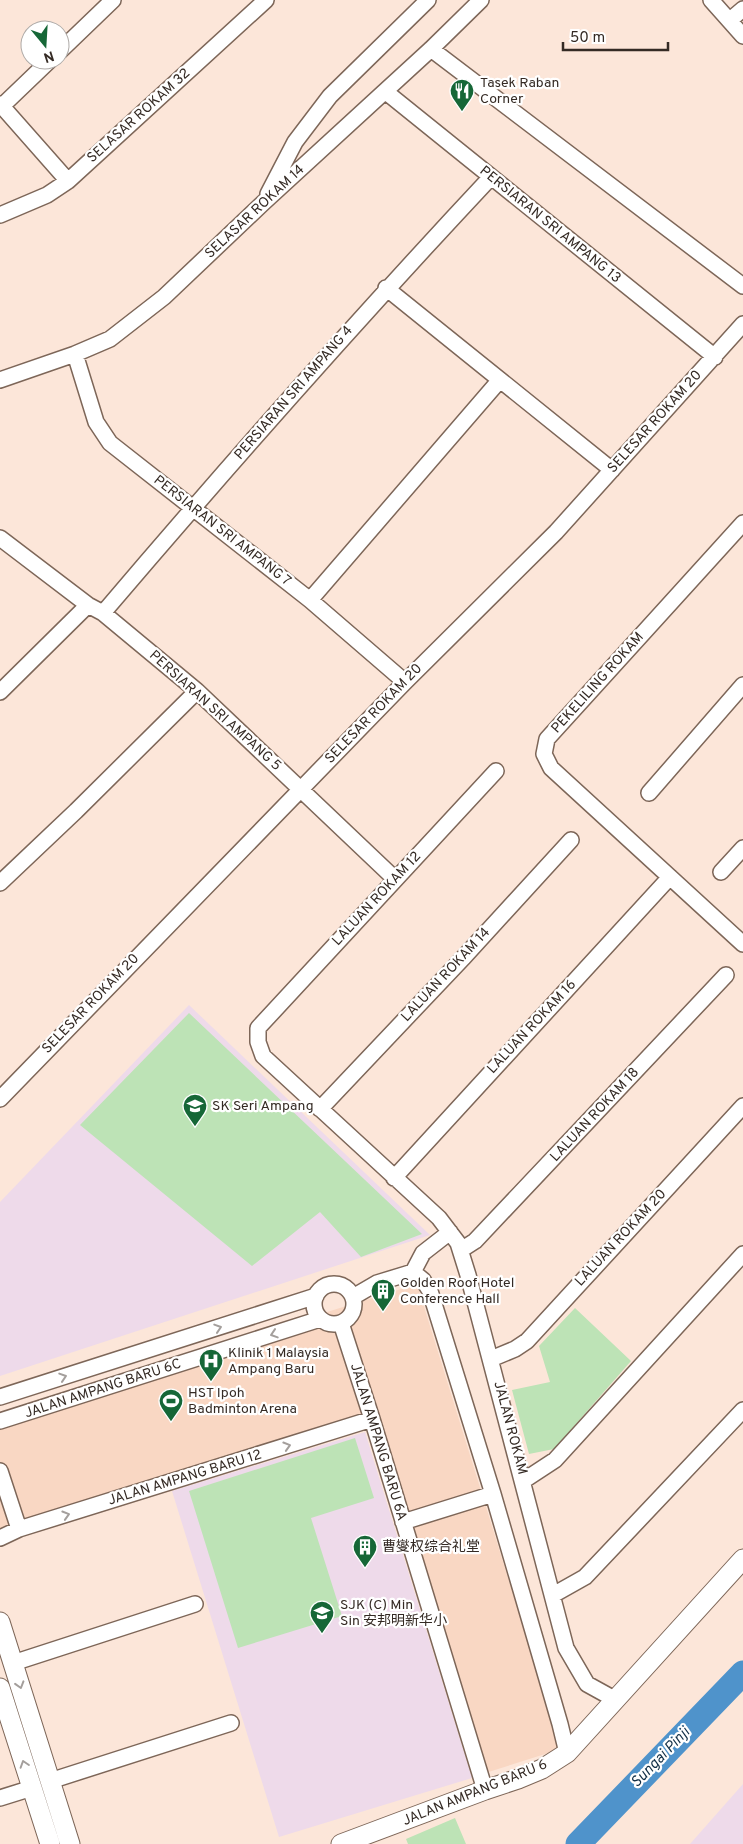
<svg xmlns="http://www.w3.org/2000/svg" width="743" height="1844" viewBox="0 0 743 1844" font-family="Overpass,'Noto Sans SC',sans-serif">
<style>
.built{fill:#f9d7c3}
.education{fill:#eedaea}
.green{fill:#bde3b6}
.lines{fill:none;stroke-linecap:round;stroke-linejoin:round}
.river{stroke:#4f93cb;stroke-width:25}
.minor-casing{stroke:#7d6658;stroke-width:18}
.major-casing{stroke:#7d6658;stroke-width:21}
.minor{stroke:#fff;stroke-width:15}
.major{stroke:#fff;stroke-width:19}
.oneway{stroke:#a49f9c}
.labels{text-anchor:middle;dominant-baseline:central;stroke-width:4.5;stroke-linejoin:round;paint-order:stroke}
.poi-label{font-size:14px;fill:#342a24;stroke:#fff;text-anchor:start}
.street-label{font-size:14px;fill:#342a24;stroke:#fff}
.water-label{font-size:15px;font-style:italic;fill:#102e46;stroke:#fff}
</style>
<rect width="100%" height="100%" fill="#fce6d9"/>
<path class="built" d="M417,1284l144,465 -82,26 -109,-350 -370,115v-126z"/>
<path class="education" d="M189,1005l241,230 -430,141v-174z
M365,1432l107,346 -193,59 -107,-346z
M743,1784v60h-53z"/>
<path class="green" d="M189,1013l233,221 -61,23 -41,-45 -68,54 -172,-141z
M575,1308l56,53 -77,88 -25,5 -17,-64 38,-8 -11,-36z
M355,1438l19,60 -63,20 31,98 -104,32 -49,-157z
M455,1818l11,26h-58l-2,-5z"/>
<g class="lines">
<path class="river" d="M578,1844l165,-171"/>
<defs>
<path id="minor" d="M711,0l32,36
M730,20l13,-11
M431,49l312,237
M60,51l53,-51
M386,92l329,265
M0,104l68,77
M2,106l48,-46
M268,194l27,-52 35,-46 98,-96
M0,215l47,-20 21,-14 198,-181
M386,288l226,182
M75,354l21,68 14,21 200,157 95,82
M0,380l75,-26 35,-15 54,-42 99,-94 168,-154 50,-49
M743,523l-196,216 -3,15 7,14 192,176
M0,538l88,67 15,8 94,78 198,188
M310,600l189,-219
M103,613c126,-148 255,-294 388,-436
M0,692l88,-87
M496,771l-238,257v14l5,14 176,162 19,25 10,32 98,373 21,36 29,16
M649,793l94,-108
M721,872l22,-24
M0,883l76,-72 121,-120
M0,1099l405,-417 151,-150 187,-208
M320,1109l144,-152 107,-117
M394,1178l276,-301
M461,1250l14,-9 251,-266
M413,1272l10,-19 27,-21
M314 1304a20 20 0 1 1 40 0a20 20 0 1 1-40 0Z
M353,1297l24,-14 36,-11 10,8 7,11 63,203 67,230 7,29
M341,1323l31,96 113,371
M491,1359l24,-10 12,-8 216,-235
M0,1397l316,-101
M0,1421l320,-102
M0,1471l19,58
M523,1481l32,-21 188,-206
M403,1522l90,-28
M0,1538l19,-9 353,-110
M553,1595l32,-18 158,-167
M13,1663l182,-59
M50,1781l181,-58
M0,1798l32,-10"/>
<path id="major" d="M0,1622l70,222
M0,1688l50,156
M341,1844l144,-54 33,-11 24,-10 25,-16 176,-194"/>
</defs>
<use href="#minor" class="minor-casing"/>
<use href="#major" class="major-casing"/>
<use href="#minor" class="minor"/>
<use href="#major" class="major"/>
</g>
<defs><path id="oneway-chevron" d="M-2-3.5L2.5 0L-2 3.5" fill="none" stroke-width="1.6" stroke-linecap="round" stroke-linejoin="round" transform="scale(1.25)"/></defs>
<g class="oneway">
<use href="#oneway-chevron" transform="translate(218 1328) rotate(-18)"/>
<use href="#oneway-chevron" transform="translate(274 1334) rotate(162)"/>
<use href="#oneway-chevron" transform="translate(63 1377) rotate(-18)"/>
<use href="#oneway-chevron" transform="translate(287 1446) rotate(-17)"/>
<use href="#oneway-chevron" transform="translate(66 1515) rotate(-17)"/>
<use href="#oneway-chevron" transform="translate(20 1685) rotate(73)"/>
<use href="#oneway-chevron" transform="translate(24 1764) rotate(-108)"/>
</g>
<defs>
<symbol id="restaurant-pin" viewBox="-11 -11 22 30"><path d="M0 17L-7.5 6A9.5 9.5 0 1 1 7.5 6Z" fill="#166737" stroke="#fff"/><path d="M-5-6h1v4h1v-4h1v4h1v-4h1v5L-1.5 .5V6h-2V.5L-5-1ZM5-6V6H3V1.5H1.5Q1.5-4 5-6Z" fill="#fff"/></symbol>
<symbol id="school-pin" viewBox="-11 -11 22 30"><path d="M0 17L-7.5 6A9.5 9.5 0 1 1 7.5 6Z" fill="#166737" stroke="#fff"/><path d="M0-5L7-2L0 1L-7-2ZM-4 1L0 2.5L4 1V4Q0 6-4 4Z" fill="#fff"/></symbol>
<symbol id="building-pin" viewBox="-11 -11 22 30"><path d="M0 17L-7.5 6A9.5 9.5 0 1 1 7.5 6Z" fill="#166737" stroke="#fff"/><path d="M-4-6H4V6H1V3H-1V6H-4ZM-2.5-4.3h1.7v1.8h-1.7ZM.8-4.3h1.7v1.8H.8ZM-2.5-1h1.7V.8h-1.7ZM.8-1h1.7V.8H.8Z" fill="#fff"/></symbol>
<symbol id="hospital-pin" viewBox="-11 -11 22 30"><path d="M0 17L-7.5 6A9.5 9.5 0 1 1 7.5 6Z" fill="#166737" stroke="#fff"/><path d="M-5-5h3v3.5h4V-5h3V5h-3V1.5h-4V5h-3Z" fill="#fff"/></symbol>
<symbol id="stadium-pin" viewBox="-11 -11 22 30"><path d="M0 17L-7.5 6A9.5 9.5 0 1 1 7.5 6Z" fill="#166737" stroke="#fff"/><path d="M0-5a6.5 5 0 1 0 0 10a6.5 5 0 1 0 0-10ZM-3.5-1.8h7v3.6h-7Z" fill="#fff"/></symbol>
</defs>
<g fill-rule="evenodd">
<use href="#restaurant-pin" x="448" y="77" width="28" height="38"/>
<use href="#school-pin" x="181" y="1092" width="28" height="38"/>
<use href="#building-pin" x="369" y="1277" width="28" height="38"/>
<use href="#hospital-pin" x="197" y="1347" width="28" height="38"/>
<use href="#stadium-pin" x="157" y="1387" width="28" height="38"/>
<use href="#building-pin" x="351" y="1533" width="28" height="38"/>
<use href="#school-pin" x="308" y="1599" width="28" height="38"/>
</g>
<g class="labels">
<g class="poi-label">
<text x="480" y="83">Tasek Raban<tspan x="480" dy="16">Corner</tspan></text>
<text x="212" y="1106">SK Seri Ampang</text>
<text x="400" y="1283">Golden Roof Hotel<tspan x="400" dy="16">Conference Hall</tspan></text>
<text x="228" y="1353">Klinik 1 Malaysia<tspan x="228" dy="16">Ampang Baru</tspan></text>
<text x="188" y="1393">HST Ipoh<tspan x="188" dy="16">Badminton Arena</tspan></text>
<text x="382" y="1547">曹燮权综合礼堂</text>
<text x="340" y="1605">SJK (C) Min<tspan x="340" dy="16">Sin 安邦明新华小</tspan></text>
</g>
<g class="street-label">
<text transform="translate(139 116) rotate(-42)">SELASAR ROKAM 32</text>
<text transform="translate(255 212) rotate(-43)">SELASAR ROKAM 14</text>
<text transform="translate(550 225) rotate(39)">PERSIARAN SRI AMPANG 13</text>
<text transform="translate(294 393) rotate(-49)">PERSIARAN SRI AMPANG 4</text>
<text transform="translate(655 422) rotate(-48)">SELESAR ROKAM 20</text>
<text transform="translate(222 531) rotate(38)">PERSIARAN SRI AMPANG 7</text>
<text transform="translate(598 683) rotate(-48)">PEKELILING ROKAM</text>
<text transform="translate(215 711) rotate(42)">PERSIARAN SRI AMPANG 5</text>
<text transform="translate(374 714) rotate(-46)">SELESAR ROKAM 20</text>
<text transform="translate(377 899) rotate(-47)">LALUAN ROKAM 12</text>
<text transform="translate(446 975) rotate(-47)">LALUAN ROKAM 14</text>
<text transform="translate(91 1004) rotate(-46)">SELESAR ROKAM 20</text>
<text transform="translate(532 1027) rotate(-47)">LALUAN ROKAM 16</text>
<text transform="translate(595 1115) rotate(-47)">LALUAN ROKAM 18</text>
<text transform="translate(621 1238) rotate(-47)">LALUAN ROKAM 20</text>
<text transform="translate(103 1389) rotate(-18)">JALAN AMPANG BARU 6C</text>
<text transform="translate(510 1428) rotate(75)">JALAN ROKAM</text>
<text transform="translate(378 1442) rotate(73)">JALAN AMPANG BARU 6A</text>
<text transform="translate(185 1478) rotate(-17)">JALAN AMPANG BARU 12</text>
<text transform="translate(475 1793) rotate(-22)">JALAN AMPANG BARU 6</text>
</g>
<g class="water-label">
<text transform="translate(661 1758) rotate(-46)">Sungai Pinji</text>
</g>
</g>
<g transform="translate(45 45) rotate(162)"><circle r="24" fill="#ffffff" stroke="#aeaaa7"/>
<path d="M0-4L9 19L0 12L-9 19Z" fill="#166737"/>
<text y="-8" font-size="14" font-weight="bold" text-anchor="middle" fill="#342a24">N</text>
</g>
<path d="M563 42v8h105v-8" fill="none" stroke="#342a24" stroke-width="2.5"/>
<text x="570" y="42" font-size="15" fill="#342a24" stroke="#ffffff" stroke-width="4" paint-order="stroke">50 m</text>
</svg>
